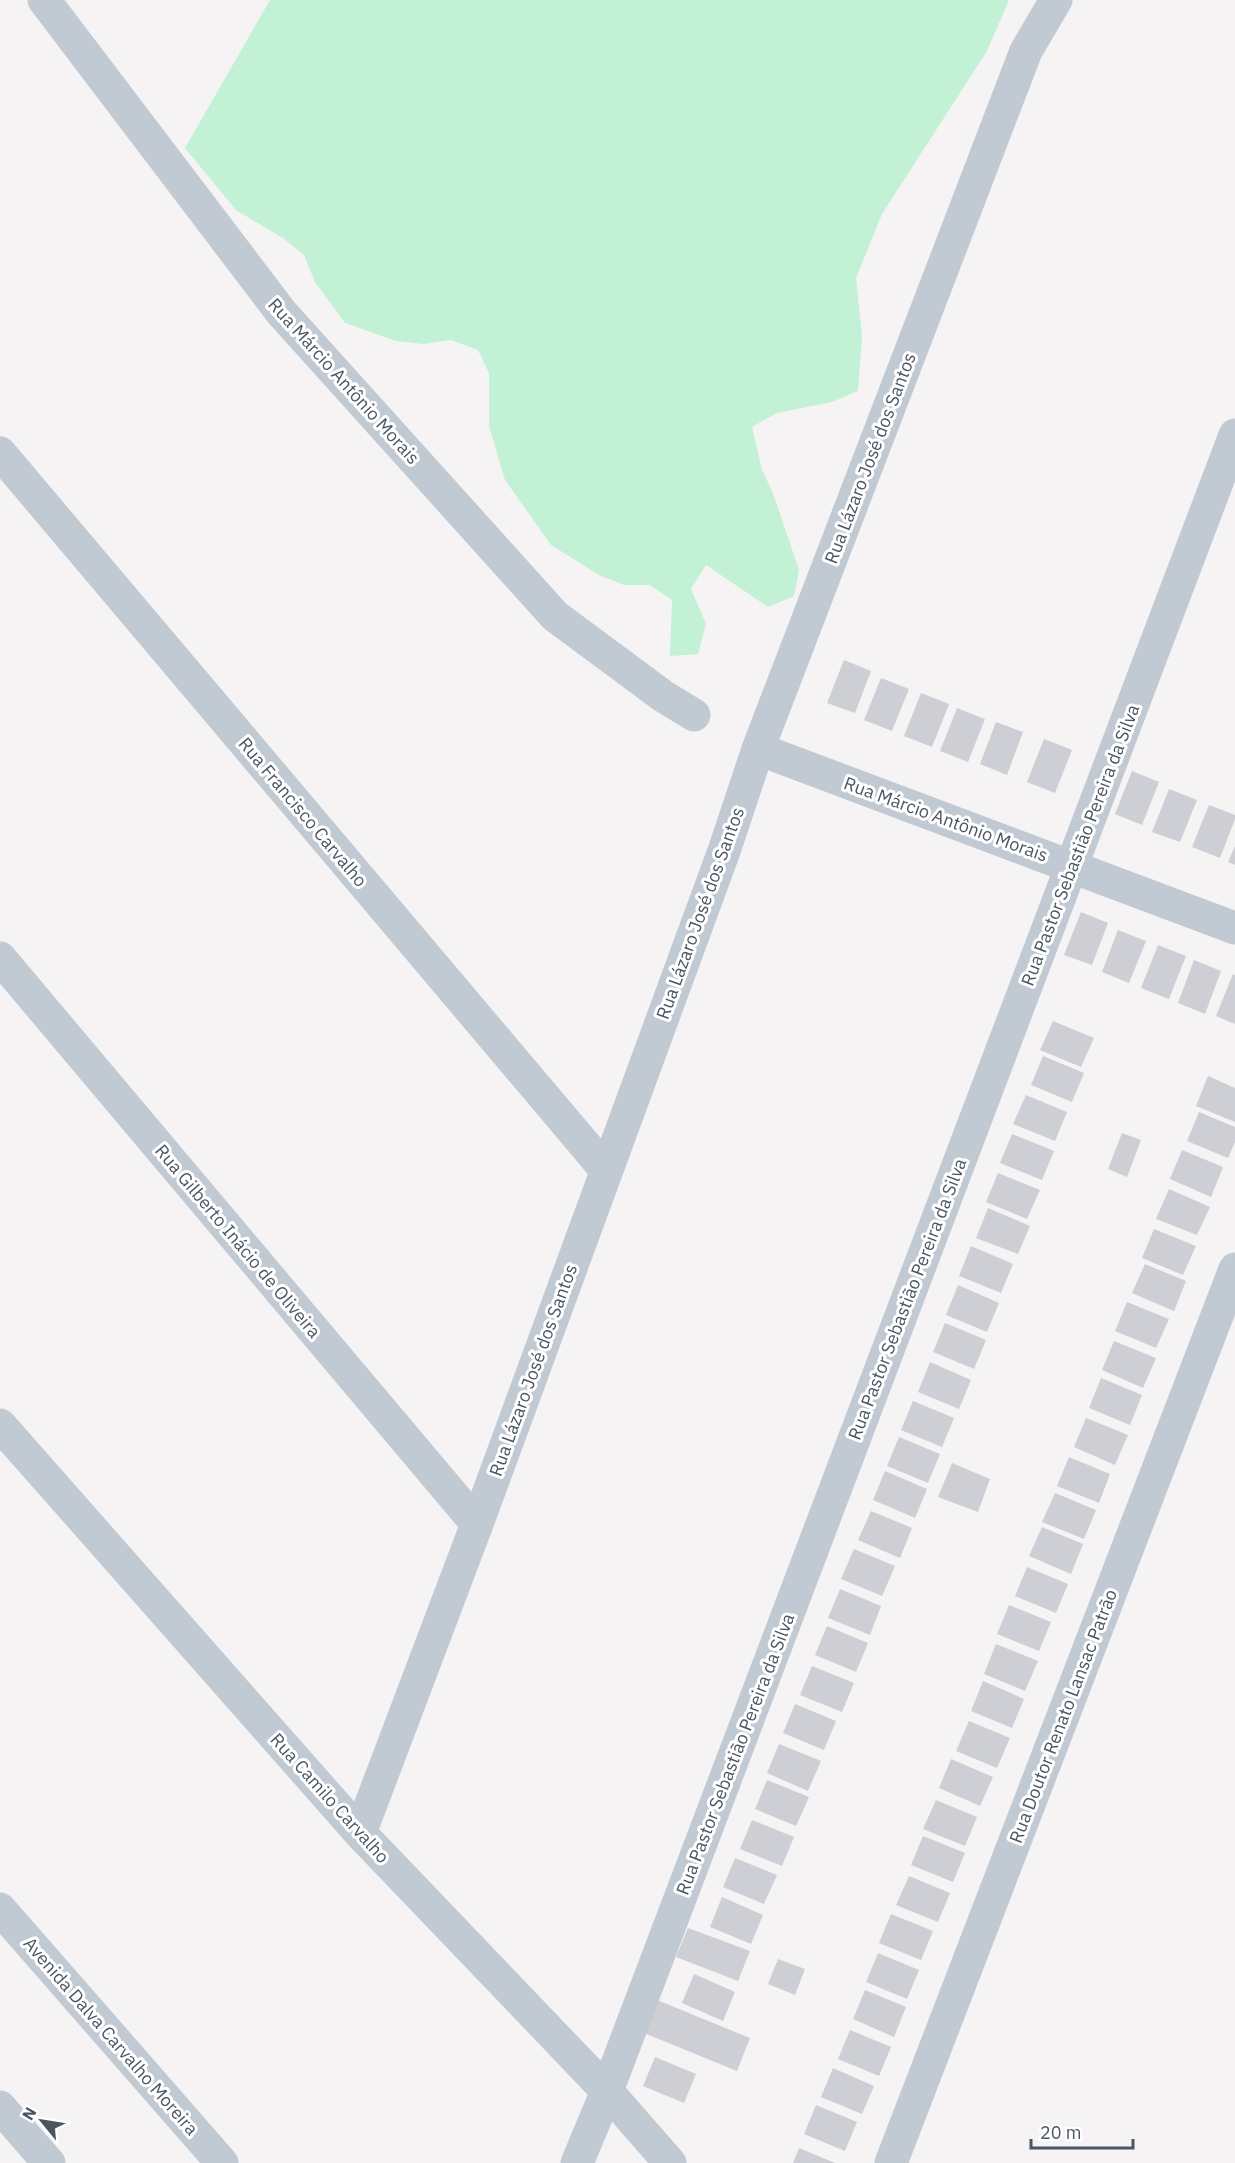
<svg xmlns="http://www.w3.org/2000/svg" width="1235" height="2163" viewBox="0 0 1235 2163" font-family="'IBM Plex Sans',sans-serif">
<style>
.green{fill:#c3f1d5}
.building{fill:#cdcfd5}
.lines{fill:none;stroke-linecap:round;stroke-linejoin:round}
.minor{stroke:#c1cad2;stroke-width:33}
.labels{text-anchor:middle;dominant-baseline:central;stroke-width:6;stroke-linejoin:round;paint-order:stroke}
.street-label{font-size:18px;fill:#4a5661;stroke:#fff}
</style>
<rect width="100%" height="100%" fill="#f5f3f3"/>
<path class="green" d="M270,0h739l-22,51 -105,163 -26,64 6,58 -4,55 -26,11 -55,11 -25,14 10,43 11,23 26,77 -5,26 -26,11 -62,-42 -15,24 15,35 -8,30 -28,2 2,-56 -22,-15h-26l-25,-10 -48,-30 -46,-65 -16,-54v-53l-11,-23 -27,-10 -28,4 -27,-3 -51,-18 -30,-41 -11,-27 -21,-17 -47,-28 -51,-62z"/>
<path class="building" d="M844,660l27,11 -16,42 -28,-10z
M881,678l28,11 -17,42 -28,-11z
M921,693l28,11 -17,43 -28,-11z
M957,708l28,11 -17,43 -28,-11z
M996,722l27,10 -16,43 -27,-11z
M1044,739l28,11 -17,43 -28,-11z
M1132,771l27,11 -17,43 -27,-11z
M1169,789l28,11 -17,42 -28,-10z
M1209,805l26,10v4l-15,39 -28,-11z
M1235,846v19l-7,-3z
M1081,912l27,11 -16,42 -28,-10z
M1118,930l28,11 -17,42 -27,-11z
M1158,945l28,11 -17,43 -28,-11z
M1194,960l27,11 -16,43 -27,-11z
M1233,974l2,1v49l-19,-8z
M1053,1021l41,17 -13,29 -41,-17z
M1043,1056l41,17 -12,29 -41,-17z
M1208,1076l27,12v34l-39,-16z
M1026,1095l41,17 -12,29 -42,-17z
M1199,1112l36,15v15l-7,16 -41,-17z
M1122,1133l19,7 -14,37 -19,-8z
M1012,1134l42,17 -12,29 -42,-17z
M1182,1150l41,17 -12,30 -41,-18z
M998,1173l42,17 -13,29 -41,-17z
M1169,1189l41,18 -13,28 -41,-16z
M988,1208l42,18 -12,28 -42,-16z
M1154,1229l42,17 -13,29 -41,-17z
M971,1246l42,18 -12,29 -42,-17z
M1145,1264l41,17 -12,30 -42,-18z
M958,1285l41,18 -12,29 -41,-17z
M1127,1302l42,17 -13,29 -41,-17z
M945,1323l41,17 -12,29 -41,-17z
M1114,1341l42,17 -13,30 -41,-18z
M930,1362l41,18 -12,29 -41,-17z
M1101,1378l41,17 -12,30 -41,-17z
M913,1401l41,17 -12,29 -41,-17z
M1086,1418l42,17 -13,30 -41,-18z
M899,1437l41,17 -12,29 -41,-17z
M1069,1457l41,17 -11,29 -42,-17z
M952,1463l38,16 -12,33 -40,-15z
M885,1471l42,18 -12,29 -42,-18z
M1055,1493l41,17 -12,29 -42,-17z
M871,1511l41,17 -12,30 -42,-18z
M1042,1527l41,17 -12,30 -42,-18z
M854,1549l41,17 -13,30 -41,-17z
M1027,1567l41,17 -12,29 -41,-17z
M840,1589l41,17 -11,29 -42,-17z
M1009,1605l42,17 -12,29 -42,-17z
M827,1626l41,17 -12,29 -41,-17z
M996,1644l42,17 -13,30 -41,-17z
M812,1666l42,17 -12,29 -42,-17z
M983,1681l41,18 -12,29 -41,-17z
M795,1704l41,17 -12,29 -41,-17z
M969,1721l41,17 -13,30 -41,-17z
M779,1744l42,17 -13,30 -41,-18z
M951,1759l42,18 -13,29 -41,-18z
M767,1780l42,17 -13,29 -41,-17z
M936,1800l41,17 -12,29 -42,-17z
M752,1820l42,17 -12,29 -42,-17z
M923,1836l42,17 -12,29 -42,-17z
M735,1858l42,17 -13,29 -41,-17z
M909,1876l41,17 -12,29 -42,-17z
M722,1897l41,18 -12,29 -41,-17z
M891,1914l42,17 -12,29 -42,-17z
M688,1928l62,23 -12,30 -62,-24z
M878,1953l41,17 -12,29 -41,-17z
M778,1959l27,10 -10,26 -27,-11z
M694,1974l41,18 -12,29 -41,-18z
M865,1990l41,17 -12,30 -41,-18z
M652,1998l98,40 -13,33 -98,-40z
M850,2030l41,17 -12,29 -41,-17z
M655,2057l41,17 -12,29 -41,-17z
M833,2068l41,18 -12,28 -41,-17z
M816,2105l41,17 -12,29 -41,-17z
M799,2148l36,15h-42z"/>
<g class="lines">
<path class="minor" d="M44,0l237,312 274,304 108,80 31,19
M0,453l606,717
M758,749l477,179
M0,958l477,566
M0,1425l360,408 247,258 63,72
M360,1833l117,-309 247,-673 34,-102 268,-698 30,-51
M0,1909l222,254
M0,2107l49,56
M577,2163l30,-72 628,-1656
M891,2163l344,-894"/>
</g>
<g class="labels">
<g class="street-label">
<text transform="translate(344 381) rotate(48)">Rua Márcio Antônio Morais</text>
<text transform="translate(870 458) rotate(-69)">Rua Lázaro José dos Santos</text>
<text transform="translate(303 812) rotate(50)">Rua Francisco Carvalho</text>
<text transform="translate(946 819) rotate(20)">Rua Márcio Antônio Morais</text>
<text transform="translate(1080 845) rotate(-69)">Rua Pastor Sebastião Pereira da Silva</text>
<text transform="translate(700 913) rotate(-70)">Rua Lázaro José dos Santos</text>
<text transform="translate(238 1241) rotate(50)">Rua Gilberto Inácio de Oliveira</text>
<text transform="translate(907 1299) rotate(-69)">Rua Pastor Sebastião Pereira da Silva</text>
<text transform="translate(533 1370) rotate(-70)">Rua Lázaro José dos Santos</text>
<text transform="translate(1063 1716) rotate(-69)">Rua Doutor Renato Lansac Patrão</text>
<text transform="translate(735 1754) rotate(-69)">Rua Pastor Sebastião Pereira da Silva</text>
<text transform="translate(330 1798) rotate(48)">Rua Camilo Carvalho</text>
<text transform="translate(111 2036) rotate(49)">Avenida Dalva Carvalho Moreira</text>
</g>
</g>
<g transform="translate(42 2121) rotate(300)" stroke="#ffffff" stroke-width="4.5" paint-order="stroke">
<path d="M0-4.5L10 22L0 15L-10 22Z" fill="#4a5661"/>
<text y="-9" font-size="16" font-weight="bold" text-anchor="middle" fill="#4a5661">N</text>
</g>
<path d="M1031 2139v9h102v-9" fill="none" stroke="#4a5661" stroke-width="3"/>
<text x="1040" y="2139" font-size="18" fill="#4a5661" stroke="#ffffff" stroke-width="4.5" paint-order="stroke">20 m</text>
</svg>
